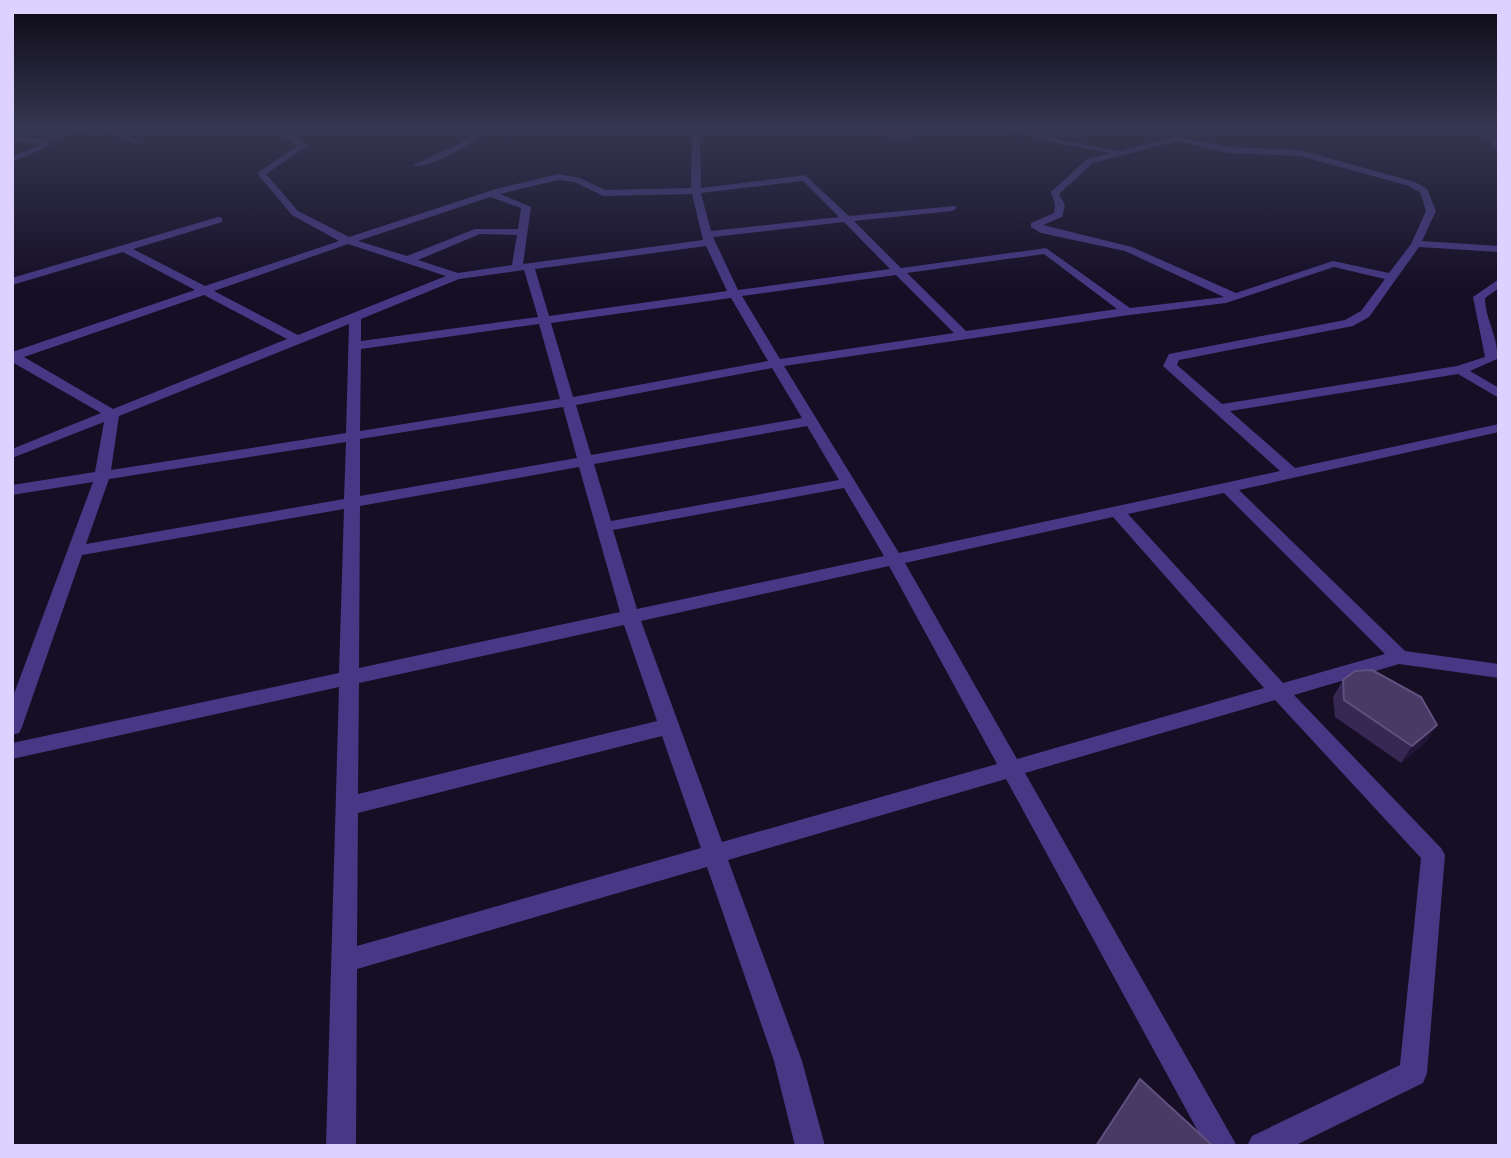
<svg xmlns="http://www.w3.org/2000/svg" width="1511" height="1158" viewBox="0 0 1511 1158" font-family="'PT Sans',sans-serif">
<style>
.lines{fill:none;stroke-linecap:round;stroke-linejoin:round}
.service{fill:#463884;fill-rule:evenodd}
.minor{fill:#463884;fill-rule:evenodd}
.wall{fill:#362753}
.shaded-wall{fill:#211539}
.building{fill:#483965;stroke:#5f517e;stroke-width:2}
</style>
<rect width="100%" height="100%" fill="#150e25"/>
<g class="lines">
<path class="service" d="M79,127h11l-46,15 -5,-1z
M99,127h9l32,15 -5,1z"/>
<path class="minor" d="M273,127h10l24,19 -41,28 32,37 51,26 147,-48 62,-15 22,4 25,12 86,-2 1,-61h8l1,61 104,-13 44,41 106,-10 2,2 -5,3 -98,10 47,47 145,-20 84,60 94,-11 -99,-46 -84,-18 -10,-6v-4l23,-10 1,-8 -4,-13 36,-33 23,-6 -49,-9 -57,-17h14l44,13 58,11 54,-14 8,-10h8l-8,11 46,9 72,3 115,32 12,7 9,22 -14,30 77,5v6l-80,-5 -50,70 -16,9 -174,34 -2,5 45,39 235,-38 28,-9 -12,-60 26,-18v9l-14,10c0,22 14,39 12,61l-27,12 29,17v10l-41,-24 -228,37 65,57 204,-44v8l-260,58 166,161 94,13v14l-100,-14 -105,31 147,153 4,7 -18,218 -4,10 -129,63h-47l5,-10 148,-71 21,-207 -146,-158 -250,73 212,373h-31l-200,-367 -278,81 74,201 23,85h-30l-21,-85 -67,-194 -350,102 -1,177h-30l13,-459 -327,72v-16l327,-70 5,-164 -262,46 -60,172 -3,6 -7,2v-36l81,-217 -81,13v-10l83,-13 9,-50 -92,36v-9l89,-36 -89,-51v-10l183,-62 -72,-38 -111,33v-7l206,-61 4,1v4l-89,27 72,37 134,-45 -47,-26 -35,-42 40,-27zM1177,141l51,12 72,3 109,30 11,6 6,19 -15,33 -22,29 -56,-12 -97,32 -104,-46 -89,-22 19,-8 3,-12 -6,-11 34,-31zM558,180l17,2 28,14 89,-2 11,46 -180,24 8,-57 -31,-13zM803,181l36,36 -128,14 -10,-38zM490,197l31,11 -3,21h-43l-68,27 -49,-15zM844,222l46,47 -152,21 -25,-53zM480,234l37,1 -5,30 -54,8 -40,-13zM348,244l98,32 -148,59 -84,-44zM706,246l21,45 -178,25 -14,-47zM1044,254l73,55 -151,22 -59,-58zM1334,267l51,12 -24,32 -16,9 -176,34 -6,12 117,105 -381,82 -115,-187 338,-50 104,-13zM524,270l14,47 -177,24v-22l98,-40zM896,275l58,58 -174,26 -38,-63zM204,295l83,44 -174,70 -89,-52zM731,298l37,63 -195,36 -22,-74zM349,324l-3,109 -235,37 8,-54zM539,324l21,75 -200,32 1,-82zM772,368l30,50 -211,37 -15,-50zM563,407l14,51 -217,38v-57zM807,426l32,54 -228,41 -17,-57zM346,442l-2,57 -258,45 23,-65zM579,467l41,145 -261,56 1,-162zM844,488l40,68 -247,53 -24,-79zM1224,493l161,161 -102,29 -155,-169zM1113,517l151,171 -247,71 -112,-196zM889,566l108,198 -275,78 -81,-221zM624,625l33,96 -299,73 1,-111zM662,736l39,112 -344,98 1,-133z
M484,127h10c-13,11 -68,45 -81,38l43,-20z
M1478,127h8l13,16v8z
M12,136l33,3 5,7 -38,16v-6l29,-11 -29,-5z"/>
</g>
<path class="wall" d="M874,127h46l-1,8 -12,3 -34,-3z
M1343,680l94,45 -11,17 -25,21 -66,-46 -2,-20z"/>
<path class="shaded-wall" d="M920,127l-1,8 -12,3 1,-10z
M1437,725l-11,17 -25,21 11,-17z"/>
<path class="building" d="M1372,670l49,27 16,28 -25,21 -68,-46 -1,-20 12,-9z
M1140,1079l73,67h-117z"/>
<linearGradient id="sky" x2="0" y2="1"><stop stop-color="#0c0814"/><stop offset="0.44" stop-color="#353651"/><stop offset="1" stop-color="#353651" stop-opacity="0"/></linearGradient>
<rect width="1511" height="290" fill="url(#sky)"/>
<rect width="1511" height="1158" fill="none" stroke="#ddd2ff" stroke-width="28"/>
</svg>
